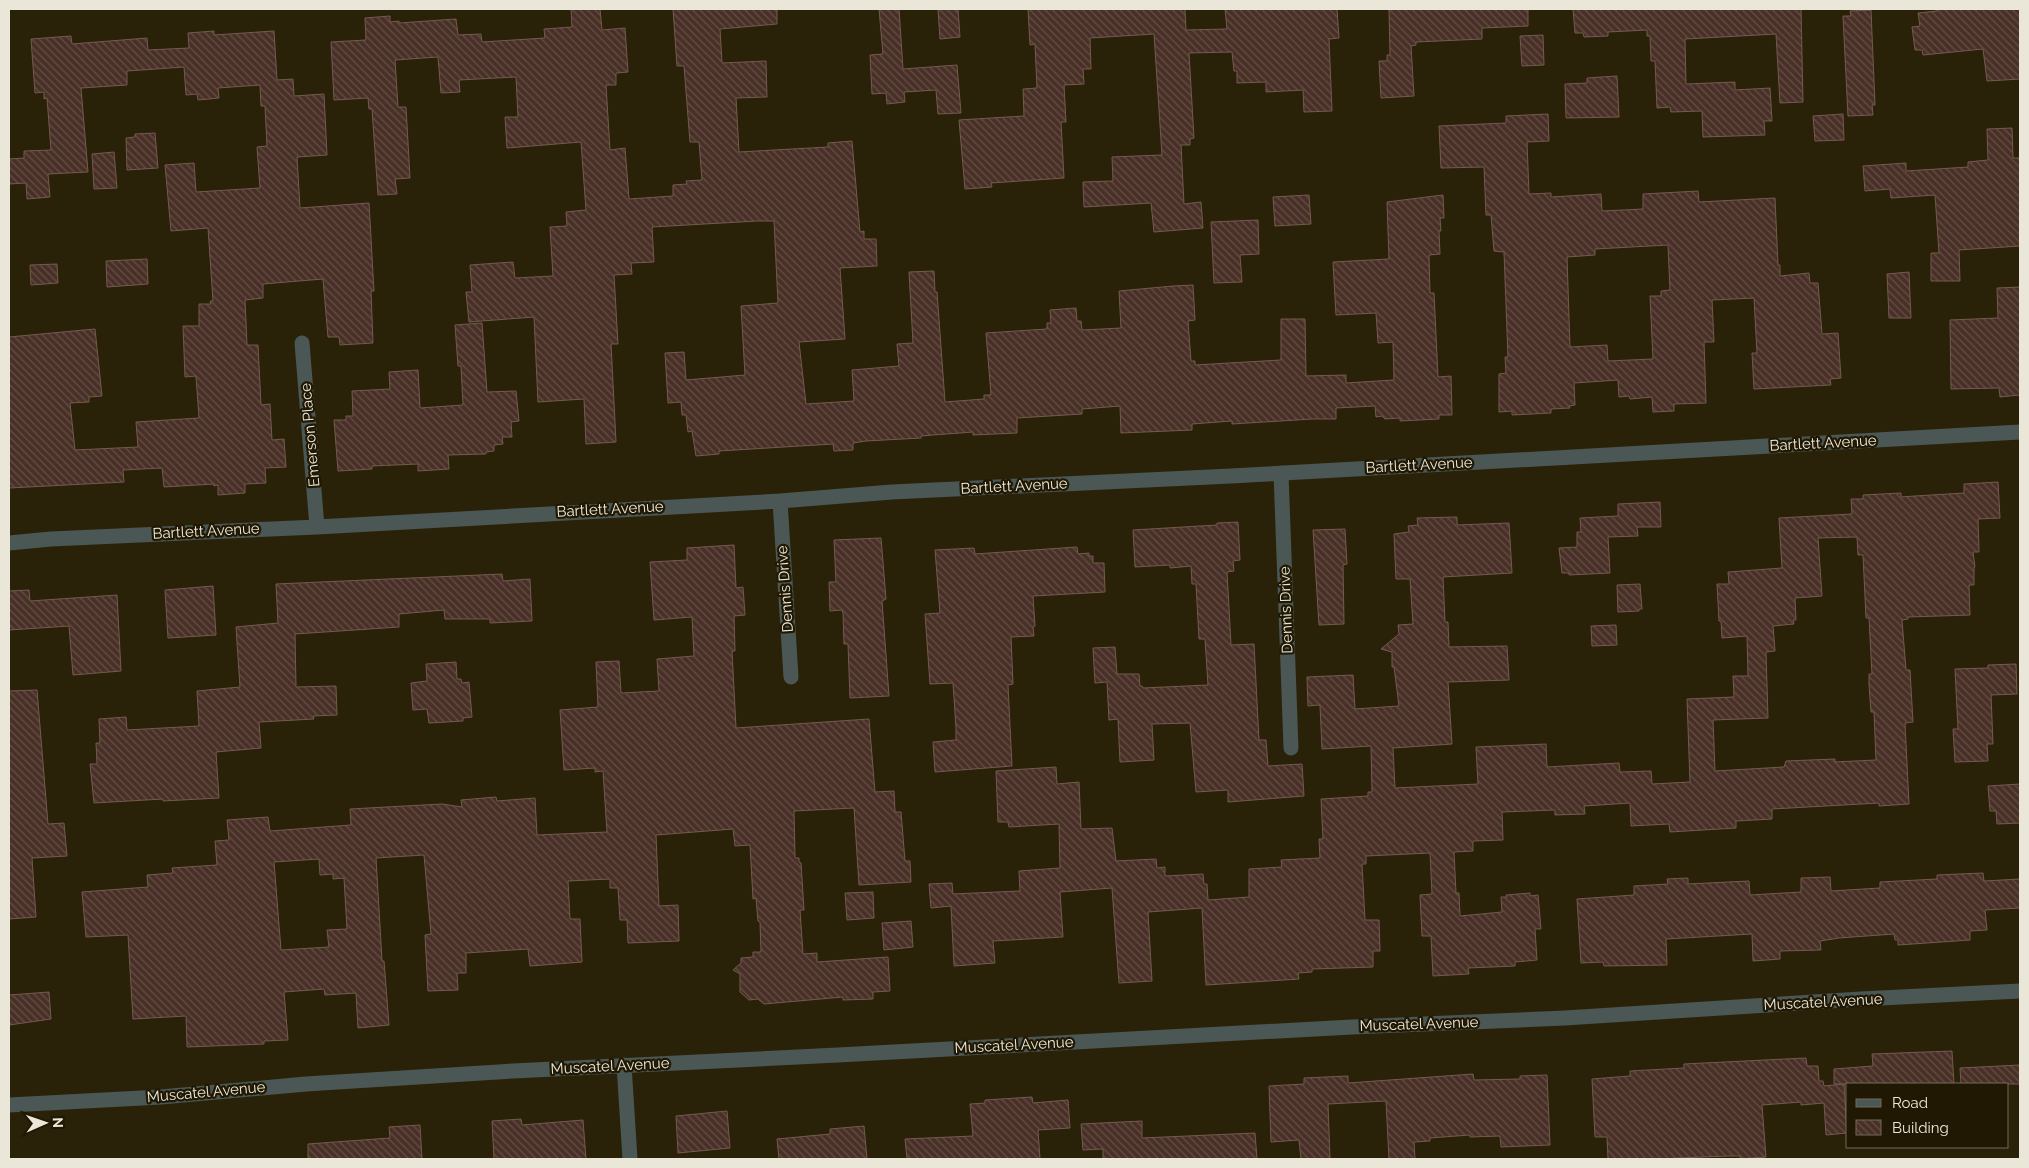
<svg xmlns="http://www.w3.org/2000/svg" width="2029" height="1168" viewBox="0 0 2029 1168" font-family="Raleway,sans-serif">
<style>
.building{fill:url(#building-back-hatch);stroke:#75594f;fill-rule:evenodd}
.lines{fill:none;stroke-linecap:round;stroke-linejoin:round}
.minor{stroke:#4a5754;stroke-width:15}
.labels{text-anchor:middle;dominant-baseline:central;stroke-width:4.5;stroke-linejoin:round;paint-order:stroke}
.street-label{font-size:15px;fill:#ebe7d8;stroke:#201802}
</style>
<defs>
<pattern id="building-back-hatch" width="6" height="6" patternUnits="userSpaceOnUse" patternTransform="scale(1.25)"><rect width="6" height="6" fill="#493027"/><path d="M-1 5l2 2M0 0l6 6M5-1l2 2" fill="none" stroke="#634e46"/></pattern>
</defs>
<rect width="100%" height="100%" fill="#292209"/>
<path class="building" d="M571,9h29l2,21 23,-2 3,44 -12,1v12h-10l4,65 15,-2 4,51 44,-3v-11l14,-1 -1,-3 16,-1 -3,-38h-9l-6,-76h-7l-4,-57h104v15l-57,5 2,34 44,-2 1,36 -31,1 3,54 89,-5v-4l24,-2 8,91 4,-1v8h12l1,27 -37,2 5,71 -46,3 7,62 48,-3 -2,-31 47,-4 -2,-22 16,-1 -4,-71 25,-1 1,21h2l8,110 39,-3v-4h7l-5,-62 61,-4v-6h4l-1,-13 26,-2 1,13h4l1,9 39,-2 -2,-37 54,-5 20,-1 2,35 -7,1 3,40h4v4l86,-5v-41h24l1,57 40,-1v8l48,-3 -1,-38 -15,1 -2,-30 -40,2 -3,-53 56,-3 -2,-57 56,-7 1,23h-4l1,13h-2l1,23 -11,1 1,38h4l4,84 13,-1 1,39h-13v4l-39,2v-3l-15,1 -3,-3 -6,1 -1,-11 -39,2v11h-24l-80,5v-3l-40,3v6l-71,3 -1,-27 -38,3v5l-65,4v15l-44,2v-3l-40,3 -12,1v2l-55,3 -13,2v7l-19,1 -1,-7 -114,7v3l-23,2 -4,-25 -4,1 -2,-17h-4l-1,-13 -13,1 -3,-50 19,-1 2,28 59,-5 -4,-69 37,-3 -4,-82h-17l-105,6 2,35 -23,1 1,11 -18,1 4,69h-7l5,98 -30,2 -2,-45 -46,3 -4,-85 -65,5 -3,-30h6l-2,-27 43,-3 2,16 38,-2 -3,-49 17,-1 -1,-14 20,-2 -5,-68 -74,6 -2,-31h13l-2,-40 -57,3 1,12 -19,1 -3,-36 -43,3 3,47h8l4,71 -15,1 2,15 -19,1 -6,-86h-3l-1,-11 -34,2 -3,-58 35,-2 -1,-22 25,-2v6l9,-1v2l57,-4 2,16 23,-1 1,8 63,-4 -1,-9 28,-2z
M879,9h20l4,60 54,-4 4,48 -23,1 -2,-24 -32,2 1,10 -18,2 -1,-11 -14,1 -2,-39 13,-1z
M938,9h20l2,28 -20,2z
M1028,9h157l1,21 41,-1 -2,-20h112l2,29 -10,1 3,72 -28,1 -1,-22 -37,2v-10l-29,1v-12h-3l-2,-19 -43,1 5,85 -4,1v6h-9l3,59 17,-2 2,26 -49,4 -3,-29 -67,4 -1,-25 30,-1 -1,-24 50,-2 -8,-121 -64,4 1,31h-8l1,15 -20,1 2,37h-5l3,56 -73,5 1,4 -27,2 -6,-69 65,-4 -1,-27 14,-1 -2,-44 -5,1z
M1389,9h139v17l-46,2v11l-66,3v3l-5,1 3,50 -33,2 -2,-37h8v-6h3z
M1573,9h228l2,93 -23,1 -4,-69 -91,5 1,45 49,-2v8l35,-2 2,33h-8l1,14 -62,2 -1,-26 -31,1 -1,-5 -13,1 -2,-47h-4l-1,-25h-3v-6l-39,2v4l-24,1 -1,-4h-8z
M1937,9h83v70l-33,2 -4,-32 -60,6 -1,-5h-7l-3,-23 8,-1 -2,-13 19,-2z
M1871,10l4,95h-3l1,10 -25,1 -5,-100h8l-1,-5z
M214,31v4l60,-4 3,49 16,-1 1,17 30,-2 3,61 -30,2 3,51 69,-5 5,88h-3l2,52 -33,2 -1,-8h-11l-5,-58 -60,5v14l-18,2 2,45h11l3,60 9,-1 2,36 12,-1 2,28 -21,1 1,15 -21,1v9l-27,2v-10l-4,1v-2l-50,3 -2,-19 -39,2 1,12 -115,6v-151l86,-8 7,67 -13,1v5l-19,1 5,47 63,-3 -2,-25 63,-4 -3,-42 -11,1 -2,-51h16v-22h12l-1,-3h3l-5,-73 -37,3 -6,-66 29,-2 2,29 64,-4 -3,-41 10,-1 -2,-40h-4l-1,-21 -42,3 1,10 -21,2 -1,-6 -11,1 -2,-28 -57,4v14l-46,3 7,84 -40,2 2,23 -23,2 -1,-16 -17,1v-25l15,-1v-7l27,-1 -4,-52 -3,1v-7l-9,1 -4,-54 40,-3 1,8 75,-6 1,12 41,-2 -1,-15z
M1543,35l1,30 -22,1 -2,-30z
M1617,76l2,41 -53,1 -1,-34 22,-1v-5z
M1548,114l1,27 -22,1 2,52 22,-1v4l50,-3 1,17 41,-2v-15l55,-3 1,11 76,-4 3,67h2v11l29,-3 1,10h8l4,51 16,-1 3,45 -11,1 1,6 -77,4 -2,-36h5l-3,-55 -42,2 2,42h-10l2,61 -32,1v7l-21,1 -1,-15 -22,2 -1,-3 -10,1 -1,-17 -44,3 1,22 -6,1 1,2 -19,1v4l-39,2v-4l-13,1v-38l7,-1 -1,-16h3l-4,-105 -10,-1 -3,-36h-5l-2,-48 -43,1 -2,-42 67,-3v-7zM1668,245l2,45 -9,1v5h-11l3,63 -45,2 -1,-16 -37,2 -3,-90 28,-2v-6z
M1843,114l1,26 -29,1 -2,-25z
M2012,128l1,30h7v88l-61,4 1,31h-29v-28h8l-4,-58 -44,3 -1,-9 -25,2 -2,-25 43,-3v8l62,-4v-5l20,-2 -1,-31z
M155,133l3,35 -31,2 -1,-32 9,-1v-3z
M114,152l3,36 -23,1 -2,-35z
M1309,195l2,29 -36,2 -2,-29z
M1258,220l1,34 -19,1 2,27 -28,1 -3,-61z
M147,259l1,25 -41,3 -1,-26z
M57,264l1,19 -27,2 -1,-20z
M1909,272l2,46h-22l-2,-44z
M2020,287v108l-20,2 -1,-9 -48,1 -1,-69 48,-2 -1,-30z
M482,323l5,69 29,-1 3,30 -8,1 1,15h-10l1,7 -9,1v6l-8,1v2l-38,1 1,14 -31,2v-7l-46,2v3l-34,2 -4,-51h12v-4h7l-1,-25 38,-2 -1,-17 29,-2 2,38 43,-3 -2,-39h-3l-3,-41z
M1998,482l2,36 -22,1 1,33h-6l2,15h-1v18h-5l1,30 -62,2v2l-6,1 4,50h4l3,52 -8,1 4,81 -30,2v-3l-107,6v10l-36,2v7l-66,4 -1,-8 -38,2 -1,-23 -46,3 1,8 -30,1v-5l-53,2 1,28 -30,1v10l-19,1 2,41h3l1,23 42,-4 -1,-15h6l-1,-2 24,-2v3l8,-1 3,34h-6l2,31 -22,2v4l-47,2 1,6 -36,2 -2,-40h-9l-2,-41 12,-1 -2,-41 -64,3v8h-4l3,56h14l1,31h-7v16l-61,2v3l-14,1 1,6 -93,6 -4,-77 -54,4 4,69 -33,2 -7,-95 -52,4 3,45 -70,4 2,22 -41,3 -3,-60 -20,2 -2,-24 23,-1 1,11 67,-3 -1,-20 41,-3 -1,-44 -50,3 -1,-5h-10l-2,-51 60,-4 1,17 22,-2 2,47 31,-1 4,33 40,-2 1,9 8,-1v9l38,-2 1,10h3l1,16 41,-3v-28l33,-2 -1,-7 39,-2 -1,-19h4l-2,-40 47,-3v-4h4l-1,-46 -49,3 -2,-44 -12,1 -1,-29 46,-2 2,34 44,-3 -5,-39h-2v-15l-11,-3 18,-15 -1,-9 15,-1 -3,-45h-14l-2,-45 15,-2 -1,-6 10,-1 -1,-7 40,-1v8l52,-2 3,50 -69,4 2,45h3l1,25 58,-1 2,34 -61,2 4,62 -59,4 2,40 83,-4 -2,-37 70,-3 1,23 72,-4 1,9 31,-1 1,13 38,-2 -3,-83 47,-2 -1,-21h15l-1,-40 -25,2 -1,-17h-2l-2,-37h12l-1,-12 54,-4 -3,-50 73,-4 -1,-15h12v-4l38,-2v4l14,-1 49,-3v-9zM1857,537l1,18h5l3,63h3l3,56h-3v10l2,28h3l2,48 -41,2v-3l-49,2 -2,6 -69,4 -2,-51 55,-2 -2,-66 9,-1 -2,-25 21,-2 -1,-4h3l-1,-22 27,-2 -4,-58z
M1660,502l1,25h-24l1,9 -30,1 2,36 -41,2v-2h-7l-3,-25 18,-1v-15h4l-1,-14 38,-2v-12z
M1238,522l2,38 -7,1 1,10 -7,1 4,73 23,-1 5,96h7l2,26 34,-2 2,32 -76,6v-12l-32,2 -6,-69 -38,1 2,36 -34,2 -2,-43 -9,1 -2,-38 -12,1 -2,-35 22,-1 2,27h22l1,12h2l1,2 65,-3 -3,-46h-6l-3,-55h-4l-1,-18 -21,2v-3l-35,2 -2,-37 84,-5v-2z
M1345,529l2,35 -4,1 1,59 -25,1 -6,-95z
M881,538l5,61 -4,2 7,95 -39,2 -2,-54h-4l-1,-31 -1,-3 -12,1 -1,-29h7l-2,-42z
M734,545l2,43 7,-1 2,28 -11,1 1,35h-3l4,77 133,-9 6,73 19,-1 1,21h6l4,49h5l1,21 -52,3 -5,-77 -60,3 1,47h4v4l2,1 3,47h-4l3,44 14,-1v9l71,-5 2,34 -17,1v7l-30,1v-3l-79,7 -6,-5 -9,1 -9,-8v-18l-7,-4 8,-7v-5l12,-1v-5h8l-1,-30 -2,-1 -2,-23 -3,1 -3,-54 -15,1 -2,-17 -77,6 3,71 19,-1 1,36 -51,2 -1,-23h-7l-2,-32h-8v-9l-42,2 2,38h10l2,43 -52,4 -2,-17 -62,4v20h-9l1,17 -30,1 -3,-56 6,-1 -7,-79 -48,3 6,103h2l5,64 -31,3 -2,-35 -31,2 -1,-6 -40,3 4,48 -24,1v3l-77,3 -1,-31 -53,3 -5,-84 -42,2 -4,-45 66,-5 -1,-12 26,-2 -1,-5 45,-3 -2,-24 14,-1 -2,-20 41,-3 2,14 81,-6 -1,-16 92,-5 20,3 -1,-7 35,-3 1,4 38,-3 2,37 70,-3 -4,-61 -8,1v-4l-31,2 -4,-60 38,-3 -2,-45 23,-1 2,32 38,-2 -2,-32 37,-3 -2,-39 -38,3 -4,-58 37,-2v-12zM319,859l1,16 13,-1v5l11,-1 3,51 -20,1 2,17 -48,3 -7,-88z
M1077,547l1,7 11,-1v3h4v7h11l1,29 -72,4 2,30 -2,1 1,9 -23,1 2,47 -5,1 4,81 -77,6 -2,-30 23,-2v-12l-3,-45 -23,1 -5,-70 15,-1 -5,-63 39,-2 1,6z
M502,574l1,7 27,-2 2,42 -42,2v-4h-45l-1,-9 -45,4v13l-104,7 1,53 40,-1 1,29 -24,1 1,3 -55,3 2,26 -45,4 3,46 -56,3v-2l-69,4 -4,-39h7l-1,-21h4l-1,-24 27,-2 1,13 72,-4 -2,-35 43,-4 -4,-60 42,-4 -2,-39z
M1640,584l2,25h-3v2l-21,1 -1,-27z
M213,586l3,49 -48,3 -3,-48z
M29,590l1,11 87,-6 4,76 -48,4 -4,-49 -60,4v-39z
M1616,625l1,20 -25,1 -1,-20z
M456,662l1,17h4l1,4 7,-1 3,35 -9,1v3l-34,2 -2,-14 -14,1 -2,-27 16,-2 -1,-17z
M2016,664l1,30 -26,1 2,49h-6l1,17 -33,1 -2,-33h5l-3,-60 33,-1v-3z
M37,690l11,134 16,-1 3,33 -35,2 4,59 -27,2v-228z
M2020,784v39l-23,1 -1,-13h-6l-2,-25z
M1983,873l1,8 36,-2v29l-35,2 2,20 -17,1v9l-72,5v-5h-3l-1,-6 -55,4 -19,3 1,9 -41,1v8l-27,2 -1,-27 -86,5 1,26 -63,1 -1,-4 -22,1 -4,-64 57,-4v-9l34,-2 -1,-5 21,-1v6l61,-3 1,14 51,-3v-14l29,-1 1,14 49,-3v-6l57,-3v-4z
M873,892l1,26 -27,2 -2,-27z
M911,921l2,26 -29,3 -2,-27z
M49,992l2,27 -42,6v-30z
M1952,1051l2,33h-120v-15l39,-3 -1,-12z
M1806,1058l1,8h11l1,15h4l1,5 20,-2 3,49 -21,2 -2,-32 -23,2v-3l-39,3 4,52 -26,2v-3h-12l-72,3h-48l-1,-22h-12l-3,-58 38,-3v-5l54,-3v-4z
M2020,1065v19h-59l-1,-16z
M1473,1074l1,6 46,-1v-3l27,-1 3,70 -49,2 -1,-11 -30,1v-2l-40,3v3l-16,1 1,17h-26l-3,-58 -58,3 2,55h-29l-2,-19 -28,2 -2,-56 35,-2v-6l44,-2v7z
M1032,1097l1,6 35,-3 2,28 -32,2 2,29h-133l-2,-20 68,-3 -3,-32 15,-1v-3z
M727,1111l3,37 -52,5 -2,-37z
M521,1119l1,6 61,-5 3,39h-92l-2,-38z
M1142,1121v17l113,-5 2,26h-154v-10l-20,1 -2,-26z
M420,1125l2,34h-114v-15l82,-6 -1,-11z
M864,1126l3,33h-88l-2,-20 53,-5v-5z"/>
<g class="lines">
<path class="minor" d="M302,343l15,184
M1281,473l10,275
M780,501l11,176
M9,543l42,-4 266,-12 463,-26 112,-9 339,-16 789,-44
M624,1065l6,94
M9,1105l152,-8 145,-13 207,-13 325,-16 514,-28 213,-9 296,-19 159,-8"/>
</g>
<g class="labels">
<g class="street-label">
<text transform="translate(310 435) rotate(-95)">Emerson Place</text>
<text transform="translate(1823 443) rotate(-3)">Bartlett Avenue</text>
<text transform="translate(1419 465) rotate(-3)">Bartlett Avenue</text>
<text transform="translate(1014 486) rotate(-3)">Bartlett Avenue</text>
<text transform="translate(610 509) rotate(-3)">Bartlett Avenue</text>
<text transform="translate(206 531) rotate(-3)">Bartlett Avenue</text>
<text transform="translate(785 589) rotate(-94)">Dennis Drive</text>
<text transform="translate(1286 610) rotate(-92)">Dennis Drive</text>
<text transform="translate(1823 1002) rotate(-3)">Muscatel Avenue</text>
<text transform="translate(1419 1024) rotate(-2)">Muscatel Avenue</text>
<text transform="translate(1014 1045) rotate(-3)">Muscatel Avenue</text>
<text transform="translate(610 1066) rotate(-3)">Muscatel Avenue</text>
<text transform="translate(206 1092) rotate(-5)">Muscatel Avenue</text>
</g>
</g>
<rect width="2029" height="1168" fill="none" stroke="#ebe7d8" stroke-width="20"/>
<rect x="1846" y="1083" width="162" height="65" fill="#201802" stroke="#716b58"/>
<rect x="1856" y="1099" width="25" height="8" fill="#4a5754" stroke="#716b58"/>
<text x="1892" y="1108" font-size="15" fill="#ebe7d8">Road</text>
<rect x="1856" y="1120" width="25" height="15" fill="url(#building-back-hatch)" stroke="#716b58"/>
<text x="1892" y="1133" font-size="15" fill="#ebe7d8">Building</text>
<g transform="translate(45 1123) rotate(88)" stroke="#201802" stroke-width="4" paint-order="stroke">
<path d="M0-4L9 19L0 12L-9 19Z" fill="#ebe7d8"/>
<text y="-8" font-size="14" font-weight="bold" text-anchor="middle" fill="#ebe7d8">N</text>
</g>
</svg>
